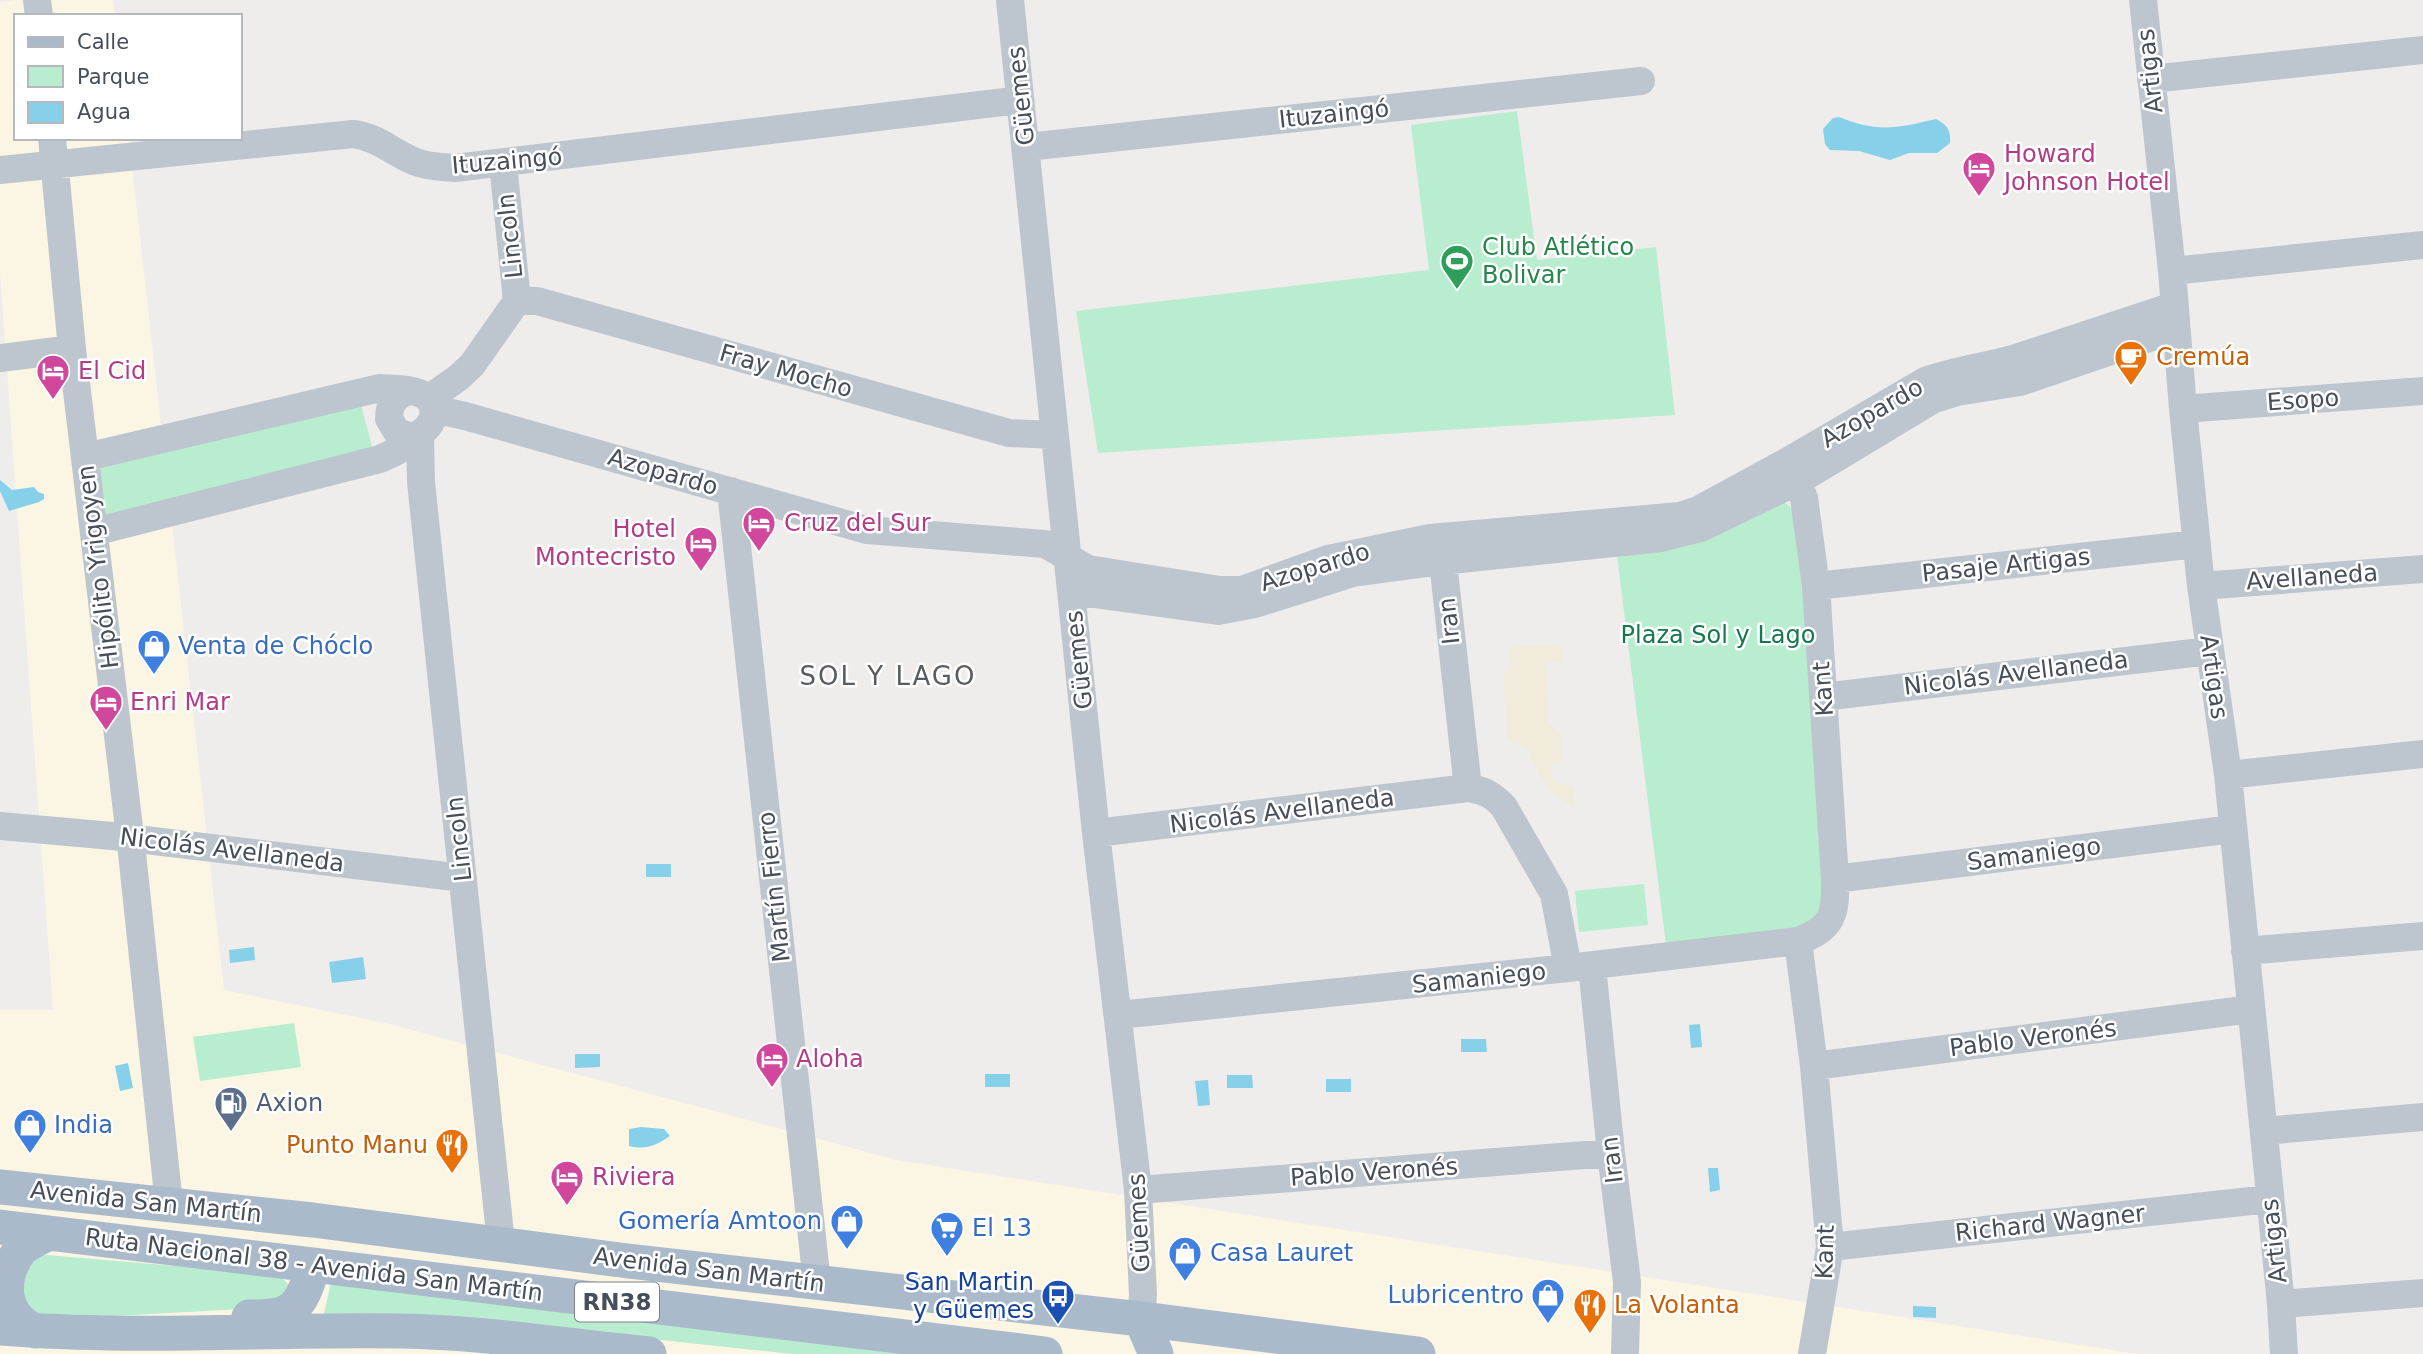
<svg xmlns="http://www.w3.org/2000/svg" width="2423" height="1354" viewBox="0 0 2423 1354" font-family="'DejaVu Sans',sans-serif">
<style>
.commercial{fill:#fbf5e4}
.green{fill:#b9edd0}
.sand{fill:#f1ebdc}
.water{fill:#87d0e9}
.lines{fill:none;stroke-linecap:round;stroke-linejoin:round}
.minor{stroke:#bdc6ce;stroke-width:28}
.major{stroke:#abbacb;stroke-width:35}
.labels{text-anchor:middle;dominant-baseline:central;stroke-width:5;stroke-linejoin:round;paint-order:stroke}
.shield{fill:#fff;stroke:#7d838b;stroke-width:2}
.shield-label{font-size:23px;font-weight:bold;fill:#454e59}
.street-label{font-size:24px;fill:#454e59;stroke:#fff}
.hotel-label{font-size:24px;fill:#b23c85;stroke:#fff;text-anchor:start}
.leisure-label{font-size:24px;fill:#27864d;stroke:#fff;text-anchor:start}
.food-label{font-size:24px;fill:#c56008;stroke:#fff;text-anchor:start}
.park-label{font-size:24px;fill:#18784d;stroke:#fff}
.shop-label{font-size:24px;fill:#366cbe;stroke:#fff;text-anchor:start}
.service-label{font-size:24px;fill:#4e5e75;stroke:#fff;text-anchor:start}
.transit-label{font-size:24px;fill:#164399;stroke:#fff;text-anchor:end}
.neighbourhood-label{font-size:26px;letter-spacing:2px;fill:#595c61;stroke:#fff}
</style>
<rect width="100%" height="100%" fill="#efecec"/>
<path class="commercial" d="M15,0h98l2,16h-99v122h113l95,852 166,34 507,136 1234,193 36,1h-2167v-344h53l-53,-736v-272z"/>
<path class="green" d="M1517,111l20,149 119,-13 19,168 -577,38 -22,-142 353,-41 -18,-145z
M360,402l15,54 -281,76 -8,-75z
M1782,499l10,10 14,73 20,326 -13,18 -147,19 -49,-389z
M1644,884l4,41 -69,7 -4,-41z
M294,1023l7,44 -101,14 -7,-44z
M36,1254l244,21 11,13 -12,19 -165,9 -88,-3 -13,-37z
M331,1282l570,72h-108l-378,-40h-91z"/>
<path class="sand" d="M1562,645l1,17 -17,1 3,60 12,11 2,28 -12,2 2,18 20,4 2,21c-28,-12 -37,-34 -49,-60l-19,-7 -4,-66 6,-5 1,-22z"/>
<path class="water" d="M1839,117c38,16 59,11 97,2 11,6 15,11 14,24l-13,10h-28l-19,7 -31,-9 -29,-1 -5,-6 -2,-15 10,-11z
M0,480l12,10 22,-3 4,5 6,2v5l-5,3 -30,9 -9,-20z
M646,864h25v13h-25z
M254,947l1,13 -25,3 -1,-13z
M363,957l3,22 -34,4 -3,-21z
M1700,1024l2,23 -11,1 -2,-23z
M1461,1039h25l1,13h-26z
M575,1054h25v13l-25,1z
M128,1063l5,25 -13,3 -5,-25z
M985,1074h25v13h-25z
M1227,1075h25l1,13h-26z
M1326,1079h25v13h-25z
M1208,1080l2,25 -12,1 -3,-25z
M641,1127l23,2 6,7c-15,10 -24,14 -41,10v-17z
M1708,1168h10l2,22 -10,2z
M1913,1306l23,1v11l-23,-1z"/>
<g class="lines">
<path class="minor" d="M37,0l2,16
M1010,0l86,833 42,357 5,105 -2,24
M2143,0l29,271 11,138 18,177 27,189 53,529 3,50
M2151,79l272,-29
M52,138l20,211 60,504 37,351
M1027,147l614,-66
M0,170l353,-36c25,3 40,19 63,28 12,5 26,5 39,6l565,-68
M2172,271l251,-26
M517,301h20l472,132 46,2
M0,358l72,-9
M428,399l30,-21 14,-13 45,-64 -14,-137
M433,409l32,7 402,114 178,14 43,25 132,21h22l86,-31 102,-21 250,-22 18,-6 90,-49 137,-80c28,-10 58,-14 88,-22l160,-53
M2183,409l240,-18
M420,435l1,47 80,761
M86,457l294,-69c13,1 27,0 39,5 25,9 15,38 -7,44l-15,-5 -8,-13c0,-16 6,-24 21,-28
M731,491l86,792
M94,532l286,-73 17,-8 15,-14
M1441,544l27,244
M1816,586l381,-42
M2201,586l222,-17
M1072,591l146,20 37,-7 98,-31 89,-12 219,-23 40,-10 97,-47 136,-82 23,-7 63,-10 141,-48 15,1
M1823,697l386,-46
M2228,775l195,-21
M0,826l112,10 351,42
M1096,833l372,-45c16,2 25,7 36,19l50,87 14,74
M1835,879l398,-50
M1798,941l16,125 16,181 -18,107
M2245,951l178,-15
M1592,966l19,187 16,129 -2,72
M1119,1015l449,-47 230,-27c35,-13 38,-26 37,-62l-19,-293 -12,-88 -16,-37
M1814,1066l437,-57
M2264,1131l159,-14
M1138,1190l473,-37
M1830,1247l439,-48
M2281,1304l142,-11"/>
<path class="major" d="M0,1187l313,33 315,41 513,58 277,35
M0,1227l1045,127
M249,1317c33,0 48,-2 59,-35
M1141,1319l15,35
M0,1328c133,11 266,1 400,3 83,1 166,15 249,23
M35,1331c-35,-16 -35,-53 -15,-81 9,-8 19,-12 29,-17"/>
</g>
<defs>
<symbol id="hotel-pin" viewBox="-11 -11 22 30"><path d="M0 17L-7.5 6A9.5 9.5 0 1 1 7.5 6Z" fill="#d1479c" stroke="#fff"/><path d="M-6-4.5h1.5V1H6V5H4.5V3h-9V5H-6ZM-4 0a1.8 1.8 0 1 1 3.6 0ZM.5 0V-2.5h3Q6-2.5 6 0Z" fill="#fff"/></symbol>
<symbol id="stadium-pin" viewBox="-11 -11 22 30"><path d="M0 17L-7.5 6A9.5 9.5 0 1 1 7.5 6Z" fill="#2e9e5b" stroke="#fff"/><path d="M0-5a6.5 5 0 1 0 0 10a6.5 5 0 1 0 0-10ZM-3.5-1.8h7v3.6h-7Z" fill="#fff"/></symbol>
<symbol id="cafe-pin" viewBox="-11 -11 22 30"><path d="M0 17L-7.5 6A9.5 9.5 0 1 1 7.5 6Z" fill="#e8710a" stroke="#fff"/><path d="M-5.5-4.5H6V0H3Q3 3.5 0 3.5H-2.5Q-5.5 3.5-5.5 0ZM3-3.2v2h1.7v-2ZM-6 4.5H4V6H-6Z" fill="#fff"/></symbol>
<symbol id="shop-pin" viewBox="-11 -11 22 30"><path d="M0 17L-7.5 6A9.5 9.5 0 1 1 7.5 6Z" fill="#3f7fe0" stroke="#fff"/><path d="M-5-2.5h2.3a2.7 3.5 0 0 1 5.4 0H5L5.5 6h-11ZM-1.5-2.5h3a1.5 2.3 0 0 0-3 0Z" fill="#fff"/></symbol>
<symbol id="fuel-pin" viewBox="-11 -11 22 30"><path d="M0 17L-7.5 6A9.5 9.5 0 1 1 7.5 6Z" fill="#5c6f8a" stroke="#fff"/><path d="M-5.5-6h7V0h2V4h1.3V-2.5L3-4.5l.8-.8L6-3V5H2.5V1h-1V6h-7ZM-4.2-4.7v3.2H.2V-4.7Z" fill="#fff"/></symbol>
<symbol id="restaurant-pin" viewBox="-11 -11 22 30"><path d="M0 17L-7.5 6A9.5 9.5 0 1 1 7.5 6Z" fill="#e8710a" stroke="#fff"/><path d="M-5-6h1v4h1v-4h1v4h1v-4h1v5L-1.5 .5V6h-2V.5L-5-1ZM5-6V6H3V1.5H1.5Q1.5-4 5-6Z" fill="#fff"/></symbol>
<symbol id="supermarket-pin" viewBox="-11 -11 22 30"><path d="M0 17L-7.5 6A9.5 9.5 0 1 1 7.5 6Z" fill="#3f7fe0" stroke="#fff"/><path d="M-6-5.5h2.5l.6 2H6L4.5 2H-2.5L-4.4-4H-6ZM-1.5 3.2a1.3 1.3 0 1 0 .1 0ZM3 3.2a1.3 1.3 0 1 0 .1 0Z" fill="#fff"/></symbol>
<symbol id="bus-pin" viewBox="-11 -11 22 30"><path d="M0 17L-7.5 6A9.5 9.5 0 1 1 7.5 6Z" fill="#1a4fb4" stroke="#fff"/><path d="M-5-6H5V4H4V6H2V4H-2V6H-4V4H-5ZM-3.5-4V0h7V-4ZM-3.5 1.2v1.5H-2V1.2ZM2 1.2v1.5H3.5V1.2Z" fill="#fff"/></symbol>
</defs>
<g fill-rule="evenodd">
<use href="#hotel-pin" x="1960" y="149" width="38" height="52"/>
<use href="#stadium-pin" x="1438" y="242" width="38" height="52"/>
<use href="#cafe-pin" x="2112" y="338" width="38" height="52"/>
<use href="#hotel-pin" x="34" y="352" width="38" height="52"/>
<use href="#hotel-pin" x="740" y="504" width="38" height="52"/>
<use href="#hotel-pin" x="682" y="524" width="38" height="52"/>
<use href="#shop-pin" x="135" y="627" width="38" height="52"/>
<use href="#hotel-pin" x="87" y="683" width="38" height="52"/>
<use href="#hotel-pin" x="753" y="1040" width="38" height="52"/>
<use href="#fuel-pin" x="212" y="1084" width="38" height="52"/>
<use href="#shop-pin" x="11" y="1106" width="38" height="52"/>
<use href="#restaurant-pin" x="433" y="1126" width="38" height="52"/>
<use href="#hotel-pin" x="548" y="1158" width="38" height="52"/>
<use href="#shop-pin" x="828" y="1202" width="38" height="52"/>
<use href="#supermarket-pin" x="928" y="1209" width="38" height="52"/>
<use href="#shop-pin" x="1166" y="1234" width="38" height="52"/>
<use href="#shop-pin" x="1529" y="1276" width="38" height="52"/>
<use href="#bus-pin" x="1039" y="1277" width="38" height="52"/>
<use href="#restaurant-pin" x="1571" y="1286" width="38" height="52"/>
</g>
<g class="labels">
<rect class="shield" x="575" y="1282.5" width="84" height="39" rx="5"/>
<g class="shield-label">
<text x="617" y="1302">RN38</text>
</g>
<g class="street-label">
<text transform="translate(2150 71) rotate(-96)">Artigas</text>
<text transform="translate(1021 96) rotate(-96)">Güemes</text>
<text transform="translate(1334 114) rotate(-6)">Ituzaingó</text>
<text transform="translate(507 161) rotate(-5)">Ituzaingó</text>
<text transform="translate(510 236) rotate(-96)">Lincoln</text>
<text transform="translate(786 371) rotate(16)">Fray Mocho</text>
<text transform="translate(2303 400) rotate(-4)">Esopo</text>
<text transform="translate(1872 413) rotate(-30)">Azopardo</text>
<text transform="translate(663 472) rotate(16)">Azopardo</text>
<text transform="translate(2006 565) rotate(-6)">Pasaje Artigas</text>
<text transform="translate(98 567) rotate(-97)">Hipólito Yrigoyen</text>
<text transform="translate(1315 567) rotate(-17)">Azopardo</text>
<text transform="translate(2312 577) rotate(-4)">Avellaneda</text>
<text transform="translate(1449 621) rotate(-96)">Iran</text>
<text transform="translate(1079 660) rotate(-96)">Güemes</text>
<text transform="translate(2016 673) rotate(-7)">Nicolás Avellaneda</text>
<text transform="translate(2214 677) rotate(82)">Artigas</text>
<text transform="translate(1823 689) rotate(-94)">Kant</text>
<text transform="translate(1282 811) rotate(-7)">Nicolás Avellaneda</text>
<text transform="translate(459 839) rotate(-96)">Lincoln</text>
<text transform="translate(232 850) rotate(7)">Nicolás Avellaneda</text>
<text transform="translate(2034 854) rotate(-7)">Samaniego</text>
<text transform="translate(774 887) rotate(-96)">Martín Fierro</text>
<text transform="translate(1479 978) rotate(-6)">Samaniego</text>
<text transform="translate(2033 1038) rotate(-7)">Pablo Veronés</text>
<text transform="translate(1612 1160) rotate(-97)">Iran</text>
<text transform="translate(1374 1172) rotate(-4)">Pablo Veronés</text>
<text transform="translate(146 1202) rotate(6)">Avenida San Martín</text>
<text transform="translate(1139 1223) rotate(-93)">Güemes</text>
<text transform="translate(2050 1223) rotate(-6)">Richard Wagner</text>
<text transform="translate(2274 1241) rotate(-96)">Artigas</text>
<text transform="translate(1825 1252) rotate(-88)">Kant</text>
<text transform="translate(314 1265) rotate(7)">Ruta Nacional 38 - Avenida San Martín</text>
<text transform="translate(709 1270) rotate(7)">Avenida San Martín</text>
</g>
<g class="hotel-label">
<text x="2004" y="154">Howard<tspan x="2004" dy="28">Johnson Hotel</tspan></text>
<text x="78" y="371">El Cid</text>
<text x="784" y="523">Cruz del Sur</text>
<text x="676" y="529" text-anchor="end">Hotel<tspan x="676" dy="28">Montecristo</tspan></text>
<text x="130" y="702">Enri Mar</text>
<text x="796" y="1059">Aloha</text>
<text x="592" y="1177">Riviera</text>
</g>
<g class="leisure-label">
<text x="1482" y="247">Club Atlético<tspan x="1482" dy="28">Bolivar</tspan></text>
</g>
<g class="food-label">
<text x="2156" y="357">Cremúa</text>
<text x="428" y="1145" text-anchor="end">Punto Manu</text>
<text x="1614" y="1305">La Volanta</text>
</g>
<g class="park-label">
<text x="1718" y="635">Plaza Sol y Lago</text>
</g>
<g class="shop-label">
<text x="178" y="646">Venta de Chóclo</text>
<text x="54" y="1125">India</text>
<text x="822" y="1221" text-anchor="end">Gomería Amtoon</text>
<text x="972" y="1228">El 13</text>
<text x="1210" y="1253">Casa Lauret</text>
<text x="1524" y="1295" text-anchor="end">Lubricentro</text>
</g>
<g class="service-label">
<text x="256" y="1103">Axion</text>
</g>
<g class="transit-label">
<text x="1034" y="1282">San Martin<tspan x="1034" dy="28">y Güemes</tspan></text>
</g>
<g class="neighbourhood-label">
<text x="888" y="676">SOL Y LAGO</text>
</g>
</g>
<rect x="14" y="14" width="228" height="126" fill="#ffffff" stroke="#b5b8bd" stroke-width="2"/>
<rect x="28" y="37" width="35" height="10" fill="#abbacb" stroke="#b5b8bd" stroke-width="2"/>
<text x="77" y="49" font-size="21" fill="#454e59">Calle</text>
<rect x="28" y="66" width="35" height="21" fill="#b9edd0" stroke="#b5b8bd" stroke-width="2"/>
<text x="77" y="84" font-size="21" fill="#454e59">Parque</text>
<rect x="28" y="102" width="35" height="21" fill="#87d0e9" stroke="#b5b8bd" stroke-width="2"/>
<text x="77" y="119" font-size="21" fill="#454e59">Agua</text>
</svg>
